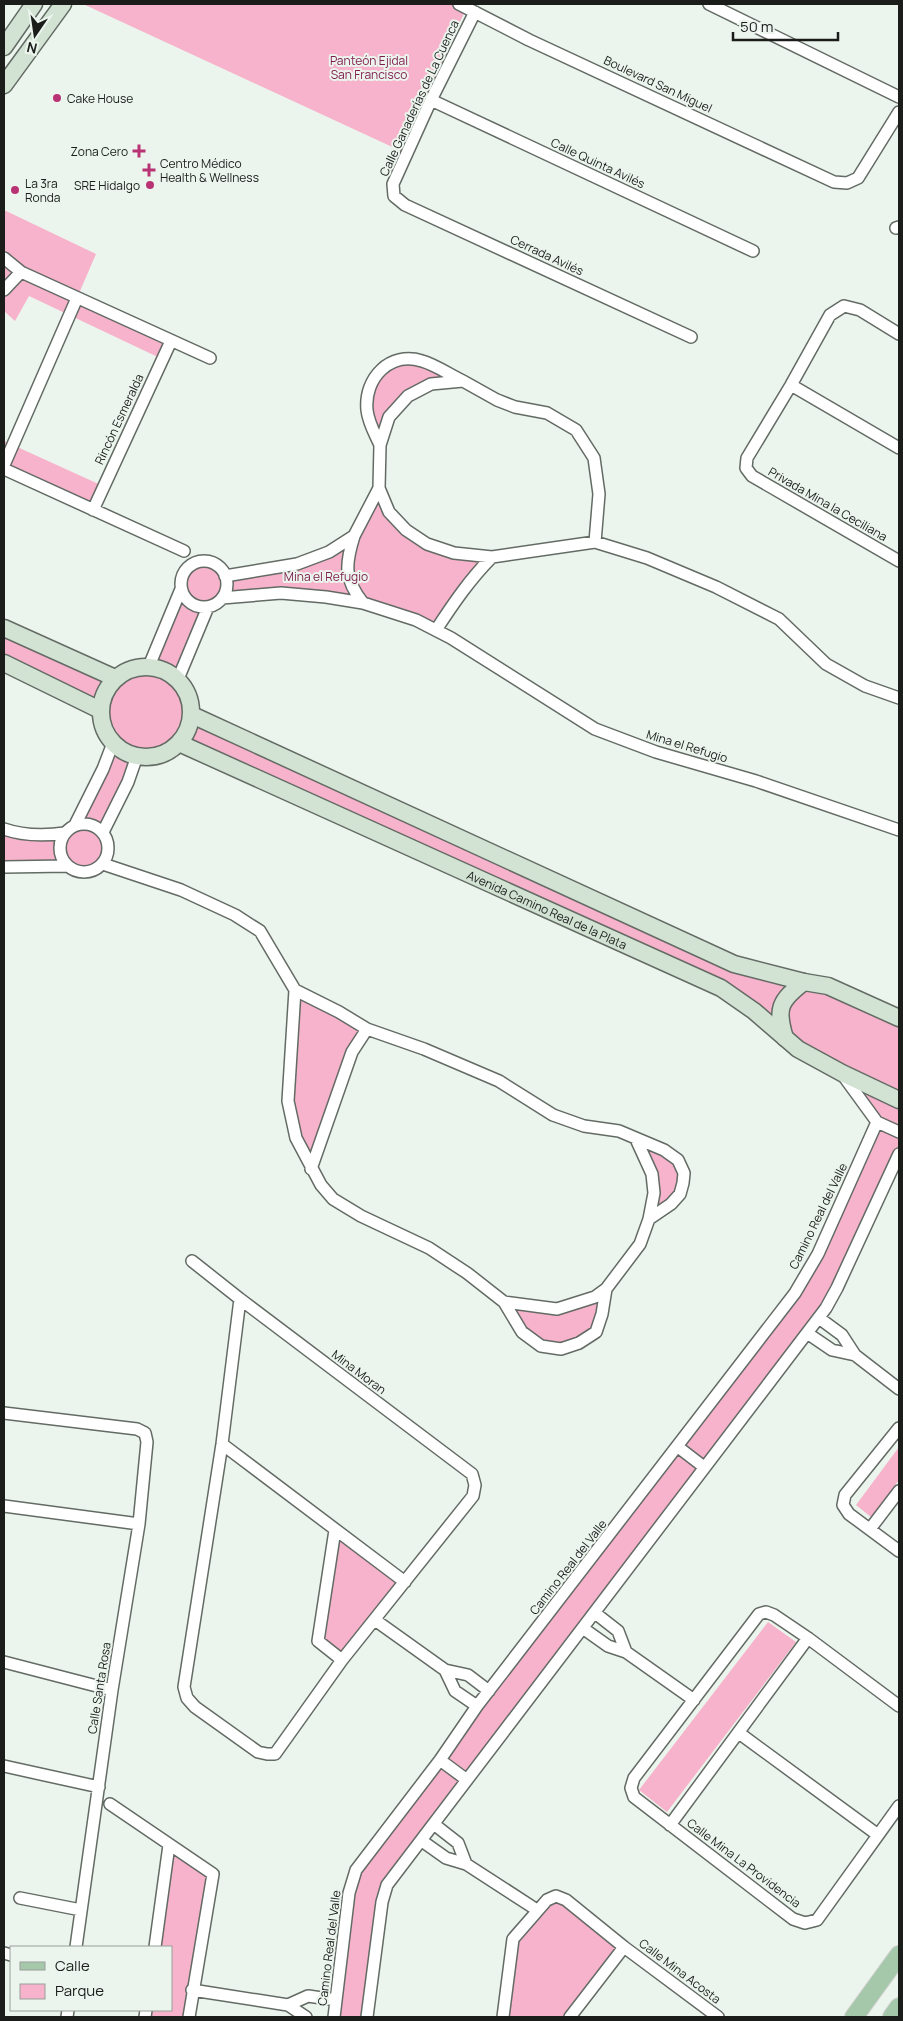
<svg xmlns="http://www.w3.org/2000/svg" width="903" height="2021" viewBox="0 0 903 2021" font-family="Manrope,sans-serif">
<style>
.green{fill:#f6b3cb}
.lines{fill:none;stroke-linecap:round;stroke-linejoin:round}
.street-casing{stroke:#636b64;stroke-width:14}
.secondary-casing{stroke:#636b64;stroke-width:19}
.primary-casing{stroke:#d1d2d1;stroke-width:20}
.street{stroke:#fff;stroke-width:11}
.secondary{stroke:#d2e3d4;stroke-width:16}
.primary{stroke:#a6c8aa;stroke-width:18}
.poi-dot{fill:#b93374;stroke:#ecf5ed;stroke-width:2}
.labels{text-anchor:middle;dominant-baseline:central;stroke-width:4;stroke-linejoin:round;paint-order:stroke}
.park-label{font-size:12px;fill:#7e1c4c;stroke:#ecf5ed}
.street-label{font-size:12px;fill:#1a1d1a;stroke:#ecf5ed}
.poi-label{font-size:12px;fill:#1a1d1a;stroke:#ecf5ed;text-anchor:start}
</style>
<rect width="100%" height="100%" fill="#ecf5ed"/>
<path class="green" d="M83,4h372l11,5 -65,142z
M4,210l92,44 -19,44 94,43 -9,18 -133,-63 -14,25 -11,-10z
M404,359l59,22 -32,3 -42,33 -9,28 -8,-17 1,-50z
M4,441l99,45 -10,24 -89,-41z
M379,488l10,24 38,32 65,13 -56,73 -110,-33 -104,1 -14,9 -30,72 12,21 2,15 575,259 132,44v136l-62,134 -450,597 -20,132h-33l22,-147 439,-577 82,-171 -35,-49 -88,-62 -575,-268c-14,10 -24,14 -42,14l-34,75 5,9 1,8 -2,8 -10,12 -8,3 -16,-2 -6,-4 -63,1v-38l10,3 54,-2 7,-5 38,-82 -8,-12 -4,-13 -97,-55v-35l111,50 18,-10 16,-2c10,-25 23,-50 31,-75 3,-8 1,-15 7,-22 12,-14 29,-6 38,7l72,-12 57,-28z
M296,990l71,39 -56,140 -23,-68z
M636,1139l42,21 2,34 -31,25 5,-26z
M606,1289l-10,43 -35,17 -39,-17 -18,-30 53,7z
M899,1447v33l-28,37 -15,-12z
M335,1530l70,52 -63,78 -24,-19z
M768,1622l28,20 -129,170 -28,-22z
M169,1845l44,29 -24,143h-44l1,-7h25v-63h-16z
M556,1896l68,51 -54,70h-67l10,-78z"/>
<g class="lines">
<defs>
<path id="street" d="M459,4l70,36 305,142 13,1 11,-5 41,-66
M709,4l190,93
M475,12l-44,88 -38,84 1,12 11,9 286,132
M431,100l322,151
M896,228l3,-1
M4,258l17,14 189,86
M4,290l17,-18
M899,334l-39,-24 -16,-4 -14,9 -39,70 -44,73 -1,10 6,8 147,85
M791,385l108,63
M380,445c-5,-11 -12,-23 -13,-35 -3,-32 23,-59 55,-49 14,4 28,14 41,20
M4,465l73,-167
M4,469l180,82
M379,488l10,24 17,18 21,14 27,9 38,4 103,-15 52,16 69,29 63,32 47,45 39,22 34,12
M93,510l78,-169
M354,536c-9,29 -10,43 9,67
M181 584a23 23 0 1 1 46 0a23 23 0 1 1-46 0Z
M225,576l72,-12 32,-12 25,-16 25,-48 1,-43 9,-28 19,-21 23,-12 32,-3 34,19 18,7 32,6 29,17 18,28 5,36 -4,48
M222,598l59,-5 45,4 37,6 53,17 35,18 144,91 61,23 100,29 143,49
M436,630c17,-26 34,-51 56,-73
M149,666l32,-77
M178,679l30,-72
M60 848a24 24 0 1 1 48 0a24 24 0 1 1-48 0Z
M75,825l28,-56 10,-26
M4,829c20,7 40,7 61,4
M103,832l25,-50 9,-26
M103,864l78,26 54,25 25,16 35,59 -7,111 8,37 25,47 12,14 28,17 68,32 38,25 37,29 18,30 19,14 20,3 18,-6 17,-11 6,-18 4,-25
M4,867l63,-1
M295,990l44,22 28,17 57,20 75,32 54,34 31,11 35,5 45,19 14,10 6,13 -1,10 -3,11 -9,10 -22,15
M877,1122l22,10
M311,1169l41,-117 15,-23
M192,1261l48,38 232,175 3,11 -2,11 -131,164 -67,94h-8l-9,-2 -63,-45 -8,-9 -3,-11 38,-243 18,-145
M504,1302l53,7 38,-12 11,-8 34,-45 9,-25 5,-26 -2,-19 -16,-35
M807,1333l25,17 23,5 -13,-20 -23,-17
M855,1355l44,34
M4,1413l133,16 8,4 2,9 -8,82 -27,166 -36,257
M899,1428l-54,67 -2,10 6,9 50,37
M222,1444l183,138
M678,1447l26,20
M4,1506l135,18
M870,1529l29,-38
M335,1530l-17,111 24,19
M375,1620l70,50
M584,1629l24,17 18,6 -8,-21 -23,-18
M626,1652l68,48
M4,1662l108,28
M477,1706l-22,-15 -10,-21 23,5 21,16
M899,1706l-91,-68 -34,-23 -8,-3 -7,2 -125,164 -3,10 3,9 159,122 12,4 12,-3 82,-114
M739,1733l139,102
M440,1760l27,20
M4,1766l95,21
M110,1804l103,70 -24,143
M670,1825l138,-187
M422,1841l24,17 20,6 -8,-21 -23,-18
M466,1864l71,46
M20,1898l61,12
M155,1947l14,-102
M4,1953l7,2
M192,1990l96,15
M67,2017l1,-7
M145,2017l1,-7
M306,2017l-18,-12 20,-9 28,4
M334,2017l15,-124 7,-23 84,-110 37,-54 318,-413 23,-39 59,-132 -35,-48
M367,2017l15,-115 5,-17 439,-577 11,-20 62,-134
M503,2017l10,-78 34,-39 9,-4 10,4 58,47 94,70
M570,2017l54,-70"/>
<g id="secondary">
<path d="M4,47l30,-43"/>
<path d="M4,85l59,-81"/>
<path d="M4,628l111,50"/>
<path d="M4,663l96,47"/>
<circle cx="146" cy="712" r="45"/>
<path d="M192,715l542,249 70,18 24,4 71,32"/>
<path id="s1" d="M179,743l542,245 33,23 44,38 44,24 57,27"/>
<path d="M785,1038c-9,-29 -6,-37 19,-56"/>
</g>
<path id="primary" d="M854,2017l45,-62
M892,2017l7,-10"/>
</defs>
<use href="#street" class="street-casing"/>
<use href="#secondary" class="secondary-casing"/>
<use href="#primary" class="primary-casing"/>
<use href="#street" class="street"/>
<use href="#secondary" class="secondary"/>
<use href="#primary" class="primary"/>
</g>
<g class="poi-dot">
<circle cx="57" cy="98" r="5"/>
<path d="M136.5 143.5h5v5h5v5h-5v5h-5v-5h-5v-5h5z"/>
<path d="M146.5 162.5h5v5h5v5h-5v5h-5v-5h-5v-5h5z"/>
<circle cx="150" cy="185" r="5"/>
<circle cx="15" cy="190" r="5"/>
</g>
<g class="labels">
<g class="park-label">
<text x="369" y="60">Panteón Ejidal<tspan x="369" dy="14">San Francisco</tspan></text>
<text x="326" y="576">Mina el Refugio</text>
</g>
<g class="street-label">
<text transform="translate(658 84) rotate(25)">Boulevard San Miguel</text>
<text transform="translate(419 98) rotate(-65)">Calle Ganaderías de La Cuenca</text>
<text transform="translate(598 163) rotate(25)">Calle Quinta Avilés</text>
<text transform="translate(547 255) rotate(25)">Cerrada Avilés</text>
<text transform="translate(119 419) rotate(-65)">Rincón Esmeralda</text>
<text transform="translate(828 504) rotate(30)">Privada Mina la Ceciliana</text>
<text transform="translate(687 746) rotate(17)">Mina el Refugio</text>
<text stroke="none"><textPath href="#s1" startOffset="404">Avenida Camino Real de la Plata</textPath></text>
<text transform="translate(818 1216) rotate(-64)">Camino Real del Valle</text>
<text transform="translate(359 1372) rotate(37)">Mina Moran</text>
<text transform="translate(568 1567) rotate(-52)">Camino Real del Valle</text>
<text transform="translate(99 1688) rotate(-81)">Calle Santa Rosa</text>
<text transform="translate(744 1863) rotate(37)">Calle Mina La Providencia</text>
<text transform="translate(329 1948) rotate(-83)">Camino Real del Valle</text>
<text transform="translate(680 1971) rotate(37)">Calle Mina Acosta</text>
</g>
<g class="poi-label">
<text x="67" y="98">Cake House</text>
<text x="128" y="151" text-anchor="end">Zona Cero</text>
<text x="160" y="163">Centro Médico<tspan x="160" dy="14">Health &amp; Wellness</tspan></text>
<text x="25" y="183">La 3ra<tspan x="25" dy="14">Ronda</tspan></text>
<text x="140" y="185" text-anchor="end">SRE Hidalgo</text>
</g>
</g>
<rect width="903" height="2021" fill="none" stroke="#1a1d1a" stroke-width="10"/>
<rect x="10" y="1946" width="162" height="65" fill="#ecf5ed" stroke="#989f99"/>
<rect x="20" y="1962" width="25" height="8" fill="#a6c8aa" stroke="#989f99"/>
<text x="55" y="1971" font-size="15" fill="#1a1d1a">Calle</text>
<rect x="20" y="1984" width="25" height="15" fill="#f6b3cb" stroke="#989f99"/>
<text x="55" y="1996" font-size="15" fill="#1a1d1a">Parque</text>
<g transform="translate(35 35) rotate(193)" stroke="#ecf5ed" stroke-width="4" paint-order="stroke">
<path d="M0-4L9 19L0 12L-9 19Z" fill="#1a1d1a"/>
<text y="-8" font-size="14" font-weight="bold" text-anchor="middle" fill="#1a1d1a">N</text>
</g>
<path d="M733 32v8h105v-8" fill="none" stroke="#1a1d1a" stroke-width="2.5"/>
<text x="740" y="32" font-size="15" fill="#1a1d1a" stroke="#ecf5ed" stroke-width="4" paint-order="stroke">50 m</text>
</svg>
